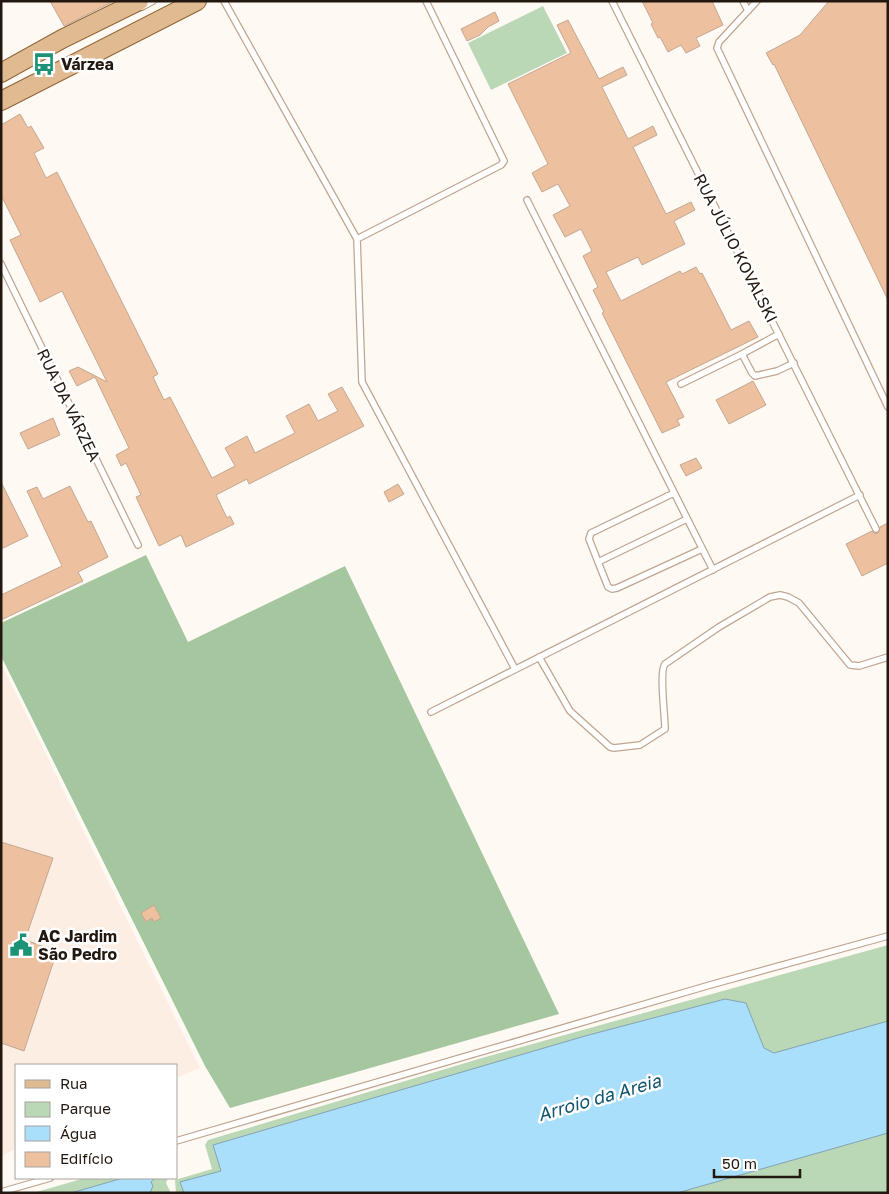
<svg xmlns="http://www.w3.org/2000/svg" width="889" height="1194" viewBox="0 0 889 1194" font-family="'Golos Text',sans-serif">
<style>
.built{fill:#fdeee3}
.green{fill:#bbd8b6}
.forest{fill:#a5c79f}
.water{fill:#aadffb;stroke:#82a3b4}
.building{fill:#edc1a0;stroke:#c3a791}
.lines{fill:none;stroke-linecap:round;stroke-linejoin:round}
.service-casing{stroke:#c1a58f;stroke-width:8}
.primary-casing{stroke:#906435;stroke-width:20}
.service{stroke:#fff;stroke-width:5.5}
.primary{stroke:#e0bb92;stroke-width:18}
.labels{text-anchor:middle;dominant-baseline:central;stroke-width:5;stroke-linejoin:round;paint-order:stroke}
.poi-label{font-size:16px;font-weight:bold;fill:#231810;stroke:#fff;text-anchor:start}
.street-label{font-size:16px;fill:#231810;stroke:#fff}
.water-label{font-size:18px;font-style:italic;fill:#125470;stroke:#fff}
</style>
<rect width="100%" height="100%" fill="#fff9f4"/>
<path class="built" d="M1,663l199,405 -24,10v-13h-160v84l-15,7z"/>
<path class="green" d="M543,6l24,47 -76,37 -23,-47z
M888,945v248h-712l-1,-13 37,-11 -7,-24 3,-5 274,-82z
M85,1178h83l-2,5 4,8v2h-137z"/>
<path class="forest" d="M146,555l42,87 157,-76 214,448 -329,94 -25,-42 -204,-410v-33z"/>
<path class="water" d="M725,999l21,4 18,45 10,5 114,-32v112l-211,60h-493l-4,-11 41,-11 -8,-26 372,-109z
M123,1178h32l-4,4 2,4 -3,7h-79z"/>
<path class="building" d="M50,1h64l-50,25z
M642,1h70l11,24 -27,13 4,8 -14,7 -5,-8 -13,7 -8,-15 -2,1 -7,-14 2,-1z
M829,1h59v299l-114,-236 -1,1 -7,-12 34,-18z
M495,12l4,9 -11,6 -8,8 -13,6 -6,-12z
M568,20l31,59 24,-12 4,8 -25,12 26,52 25,-13 4,9 -24,12 33,67 25,-12 4,8 -21,11 11,23 -43,21 -4,-8 -32,15 15,29 59,-30 2,3 14,-7 4,7 2,-1 29,57 18,-9 9,16 -92,45 18,35 -7,3 3,5 -18,8 -60,-120 2,-1 -11,-22 5,-3 -15,-31 9,-5 -11,-22 -16,8 -12,-22 17,-9 -12,-22 -16,8 -10,-19 16,-9 -40,-80 63,-31 -14,-28z
M20,114l8,14 3,-2 13,22 -10,5 12,25 11,-6 101,202 -5,3 11,23 6,-3 42,81 23,-12 -10,-18 22,-12 8,17 40,-20 -9,-17 23,-12 9,17 20,-10 -10,-17 14,-7 22,39 -115,58 -2,-5 -31,16 11,23 3,-2 4,8 -48,23 -5,-12 -22,11 -23,-49 5,-2 -15,-32 -5,3 -5,-11 13,-7 -34,-71 -18,9 -8,-15 9,-4 29,15 -45,-91 -22,11 -30,-62 11,-5 -20,-40v-70z
M753,381l13,24 -37,19 -13,-24z
M53,418l7,17 -32,14 -8,-16z
M696,458l6,10 -16,8 -6,-11z
M1,482l27,54 -27,13z
M398,484l6,10 -15,8 -5,-10z
M70,486l18,36 3,-1 17,36 -30,15 5,9 -82,39v-25l61,-29 -35,-75 10,-4 6,12z
M888,523v40l-26,13 -16,-32 26,-13 3,3 3,-1 2,-6z
M1,842l52,16 -28,82 32,11 -33,100 -23,-8z
M154,905l7,13 -7,4 -2,-4 -6,4 -5,-9z"/>
<g class="lines">
<defs>
<path id="service" d="M224,1l133,238
M426,1l78,160 -3,4 -144,74 5,143 153,287
M612,1l264,528
M743,1l5,10
M757,1l-38,41 -2,6 171,359
M142,7l11,-6
M527,200l186,370
M1,264l137,281
M779,334l-37,20 10,19 3,3 22,-5 17,-8
M681,384l61,-30
M674,493l-83,40 -2,6 19,48 4,2 5,-1 85,-39
M598,562l89,-43
M539,657l31,54 40,36 4,1 26,-3 25,-16c0,-13 -6,-58 0,-65l54,-37 51,-30 10,-2 8,2 11,6 51,62 9,1 29,-9
M431,712l429,-217
M176,1141l534,-156 178,-49
M1,1192l49,-14"/>
<path id="primary" d="M1,73l61,-34 77,-38
M1,101l196,-100"/>
</defs>
<use href="#service" class="service-casing"/>
<use href="#primary" class="primary-casing"/>
<use href="#service" class="service"/>
<use href="#primary" class="primary"/>
</g>
<defs>
<symbol id="bus-bare" viewBox="-9 -9 18 18"><path d="M-5-6H5V4H4V6H2V4H-2V6H-4V4H-5ZM-3.5-4V0h7V-4ZM-3.5 1.2v1.5H-2V1.2ZM2 1.2v1.5H3.5V1.2Z" fill="#1c9277" stroke="#fff" stroke-width="2.5" paint-order="stroke"/></symbol>
<symbol id="civic-bare" viewBox="-9 -9 18 18"><path d="M-.6-6.5H3V-4.5H.6V-3L4-1V1h2V6H-6V1h2V-1L-.6-3ZM-1.2 2.5V6h2.4V2.5Z" fill="#1c9277" stroke="#fff" stroke-width="2.5" paint-order="stroke"/></symbol>
</defs>
<g fill-rule="evenodd">
<use href="#bus-bare" x="28" y="48" width="32" height="32"/>
<use href="#civic-bare" x="5" y="929" width="32" height="32"/>
</g>
<g class="labels">
<g class="poi-label">
<text x="61" y="64">Várzea</text>
<text x="38" y="936">AC Jardim<tspan x="38" dy="18">São Pedro</tspan></text>
</g>
<g class="street-label">
<text transform="translate(736 248) rotate(63)">RUA JÚLIO KOVALSKI</text>
<text transform="translate(69 405) rotate(64)">RUA DA VÁRZEA</text>
</g>
<g class="water-label">
<text transform="translate(599 1097) rotate(-16)">Arroio da Areia</text>
</g>
</g>
<rect width="889" height="1194" fill="none" stroke="#231810" stroke-width="5"/>
<rect x="15" y="1064" width="162" height="115" fill="#ffffff" stroke="#a7a39f"/>
<rect x="25" y="1080" width="25" height="8" fill="#e0bb92" stroke="#a7a39f"/>
<text x="60" y="1089" font-size="15" fill="#231810">Rua</text>
<rect x="25" y="1102" width="25" height="15" fill="#bbd8b6" stroke="#a7a39f"/>
<text x="60" y="1114" font-size="15" fill="#231810">Parque</text>
<rect x="25" y="1126" width="25" height="15" fill="#aadffb" stroke="#a7a39f"/>
<text x="60" y="1139" font-size="15" fill="#231810">Água</text>
<rect x="25" y="1152" width="25" height="15" fill="#edc1a0" stroke="#a7a39f"/>
<text x="60" y="1164" font-size="15" fill="#231810">Edifício</text>
<path d="M714 1169v8h86v-8" fill="none" stroke="#231810" stroke-width="2.5"/>
<text x="722" y="1169" font-size="15" fill="#231810" stroke="#ffffff" stroke-width="4" paint-order="stroke">50 m</text>
</svg>
